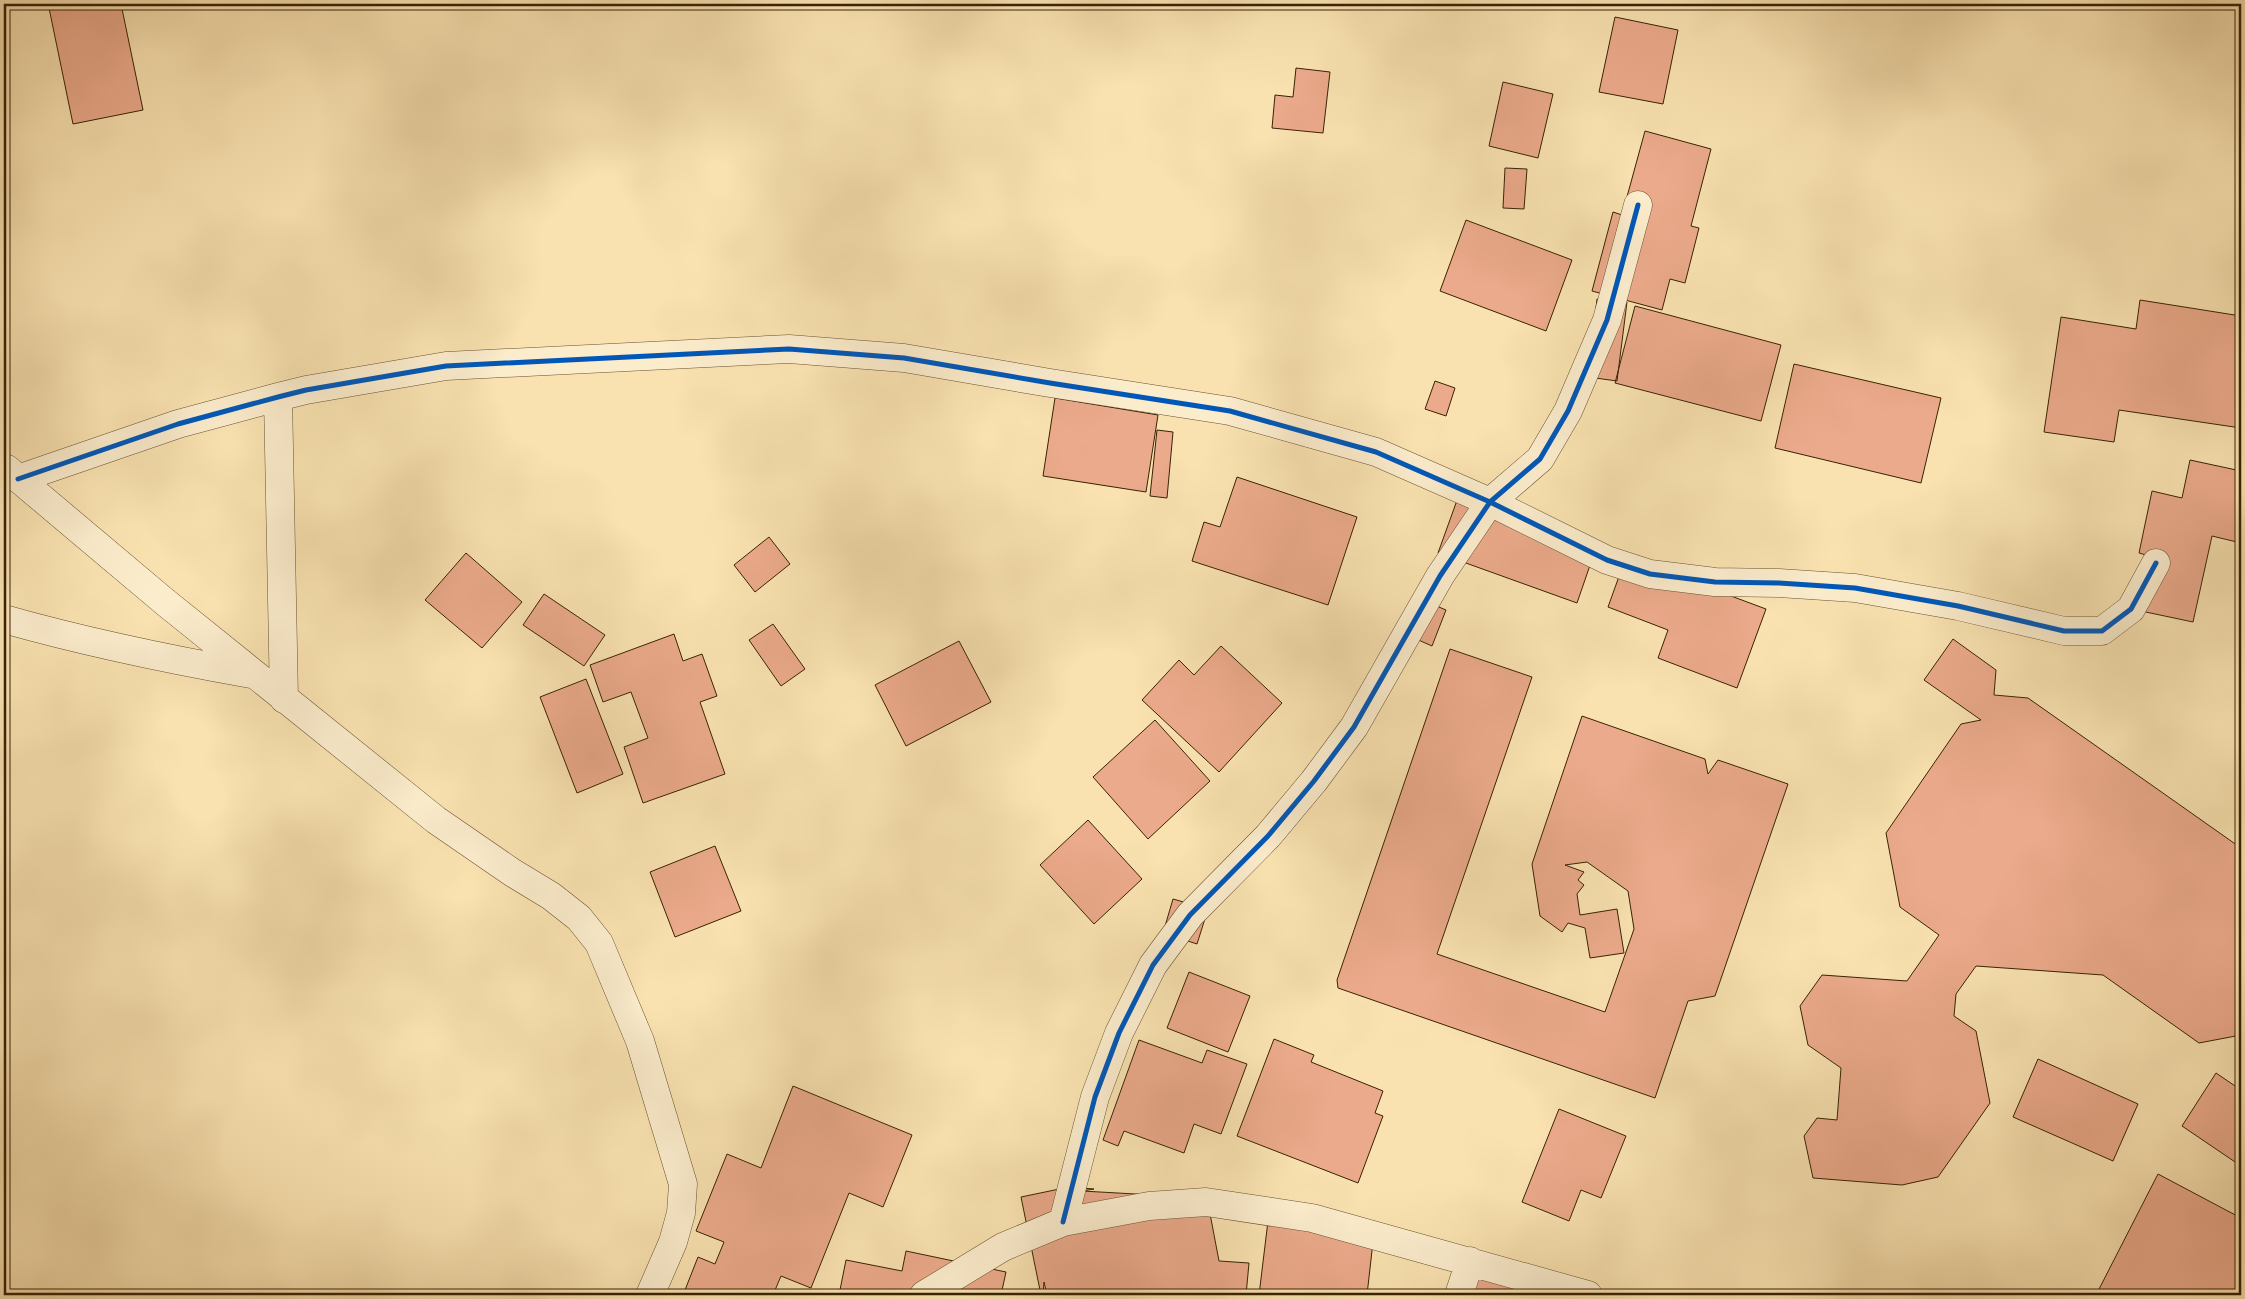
<svg xmlns="http://www.w3.org/2000/svg" width="2245" height="1299" viewBox="0 0 2245 1299" font-family="'Libre Caslon Text',serif">
<style>
.building{fill:#ebaa8b;stroke:#382204}
.lines{fill:none;stroke-linecap:round;stroke-linejoin:round}
.minor-casing{stroke:#68522f;stroke-width:29}
.minor{stroke:#fbeccc;stroke-width:28}
.cycleway-casing{stroke:#fbeccc;stroke-width:8}
.cycleway{stroke:#0057b8;stroke-width:5}
</style>
<rect width="100%" height="100%" fill="#f9e2b0"/>
<filter id="stains"><feTurbulence type="fractalNoise" baseFrequency=".004" numOctaves="4"/><feColorMatrix values="0 0 0 0 .2 0 0 0 0 .09 0 0 0 0 .02 0 0 0 .5 -.17"/></filter>
<radialGradient id="worn" r=".72"><stop offset=".6" stop-color="#630" stop-opacity="0"/><stop offset="1" stop-color="#630" stop-opacity=".3"/></radialGradient>
<path class="building" d="M71,4h50l22,106 -70,14 -24,-116z
M1615,17l63,13 -15,74 -64,-12z
M1296,68l34,4 -7,61 -51,-5 3,-33 18,2z
M1503,82l50,12 -15,64 -49,-12z
M1645,131l66,18 -20,77 8,2 -14,55 -15,-4 -8,31 -70,-19 21,-79 9,3z
M1505,168l22,1 -3,40 -21,-1z
M1466,220l106,40 -26,71 -106,-40z
M1597,299l30,3 -10,79 -29,-4z
M2140,300l101,16v112l-122,-18 -5,32 -70,-10 17,-115 75,12z
M1635,306l146,39 -20,76 -146,-38z
M1794,364l147,34 -20,85 -146,-35z
M1435,381l20,7 -9,28 -21,-7z
M1055,398l103,17 -12,77 -103,-16z
M1157,430l16,2 -6,66 -17,-2z
M2190,460l51,11v72l-29,-7 -19,86 -52,-11 12,-54 -14,-4 13,-62 30,7z
M1237,477l120,40 -29,88 -136,-44 12,-39 16,5z
M1460,492l138,50 -21,61 -139,-50z
M769,537l21,27 -35,28 -21,-27z
M466,553l56,49 -40,46 -57,-48z
M1626,557l140,52 -29,79 -79,-30 10,-28 -60,-23z
M544,594l61,41 -21,31 -61,-41z
M1413,596l33,14 -14,36 -34,-15z
M773,624l32,45 -24,17 -32,-46z
M674,634l9,27 19,-7 15,42 -17,6 25,72 -82,29 -19,-56 24,-9 -17,-46 -28,10 -13,-37z
M1953,639l43,31 -2,25 34,3 213,150v187l-42,8 -96,-68 -127,-9 -20,28 -2,22 22,15 14,72 -52,74 -36,8 -89,-7 -9,-42 13,-18 20,2 4,-52 -33,-23 -8,-39 22,-31 85,6 32,-46 -39,-28 -14,-74 75,-109 20,-4 -57,-40z
M959,641l32,61 -85,44 -31,-61z
M1221,646l61,57 -63,69 -77,-72 37,-40 15,15z
M1450,649l82,28 -95,277 168,58 29,-83 -6,-38 -41,-29 -22,3 19,7 -6,8 6,5 -7,9 3,21 37,-6 7,44 -34,5 -5,-30 -17,-5 -6,9 -22,-16 -8,-52 50,-148 123,43 3,15 10,-14 70,24 -73,212 -27,5 -33,97 -317,-110 -1,-8z
M586,679l37,95 -46,19 -37,-96z
M1155,720l55,61 -62,58 -55,-62z
M1088,820l54,59 -48,45 -54,-59z
M715,846l26,65 -66,26 -25,-65z
M1173,899l35,10 -11,35 -34,-11z
M1189,972l61,24 -22,56 -61,-24z
M1274,1039l40,16 -3,7 72,29 -8,22 8,3 -25,67 -121,-47z
M1139,1040l63,23 5,-13 40,14 -26,70 -27,-10 -10,29 -60,-22 -6,15 -15,-6z
M2038,1059l100,45 -25,57 -100,-44z
M2216,1073l25,17v76l-59,-40z
M793,1086l119,49 -29,72 -34,-14 -38,95 -30,-12 -8,19h-76l-12,-5 13,-33 17,7 9,-22 -28,-11 31,-77 34,14z
M1559,1109l67,27 -25,62 -20,-8 -12,31 -47,-19z
M2158,1174l83,44v77h-145z
M1069,1187l25,2 -12,2 125,7 12,63 30,2 -3,32h-199l-3,-13 -1,13h-2l-20,-98z
M1268,1221l106,12 -7,62h-108z
M906,1251l100,21 -5,23h-162l7,-35 56,11z
M1474,1276l60,4 75,15h-140z"/>
<g class="lines">
<defs>
<path id="minor" d="M278,397l6,302
M7,469l158,133 271,218 77,53 38,23 28,22 20,25 41,98 43,143 -2,29 -8,29 -23,53
M18,479l160,-55 100,-27 28,-7 140,-24 343,-17 115,9 146,25 180,28 146,41 114,50 117,58 43,14 65,8 64,1 76,5 103,18 106,25h38l29,-22 25,-46
M4,619c81,23 163,40 247,55
M1063,1222l32,-125 24,-64 34,-68 37,-50 78,-79 46,-55 40,-54 86,-151 50,-74 50,-43 28,-48 39,-91 31,-115
M924,1295l79,-48 60,-25 86,-16 57,-4 106,16 276,77
M1459,1295l11,-34"/>
</defs>
<use href="#minor" class="minor-casing"/>
<use href="#minor" class="minor"/>
<defs>
<path id="cycleway" d="M18,479l160,-55 100,-27 28,-7 140,-24 343,-17 115,9 146,25 180,28 146,41 114,50 117,58 43,14 65,8 64,1 76,5 103,18 106,25h38l29,-22 25,-46
M1063,1222l32,-125 24,-64 34,-68 37,-50 78,-79 46,-55 40,-54 86,-151 50,-74 50,-43 28,-48 39,-91 31,-115"/>
</defs>
<use href="#cycleway" class="cycleway-casing"/>
<use href="#cycleway" class="cycleway"/>
</g>
<rect width="2245" height="1299" fill="none" stroke="#f9e2b0" stroke-width="20"/>
<rect x="5" y="5" width="2235" height="1289" fill="none" stroke="#382204" stroke-width="2.5"/>
<rect x="10" y="10" width="2225" height="1279" fill="none" stroke="#382204"/>
<rect width="100%" height="100%" filter="url(#stains)"/>
<rect width="100%" height="100%" fill="url(#worn)"/>
</svg>
